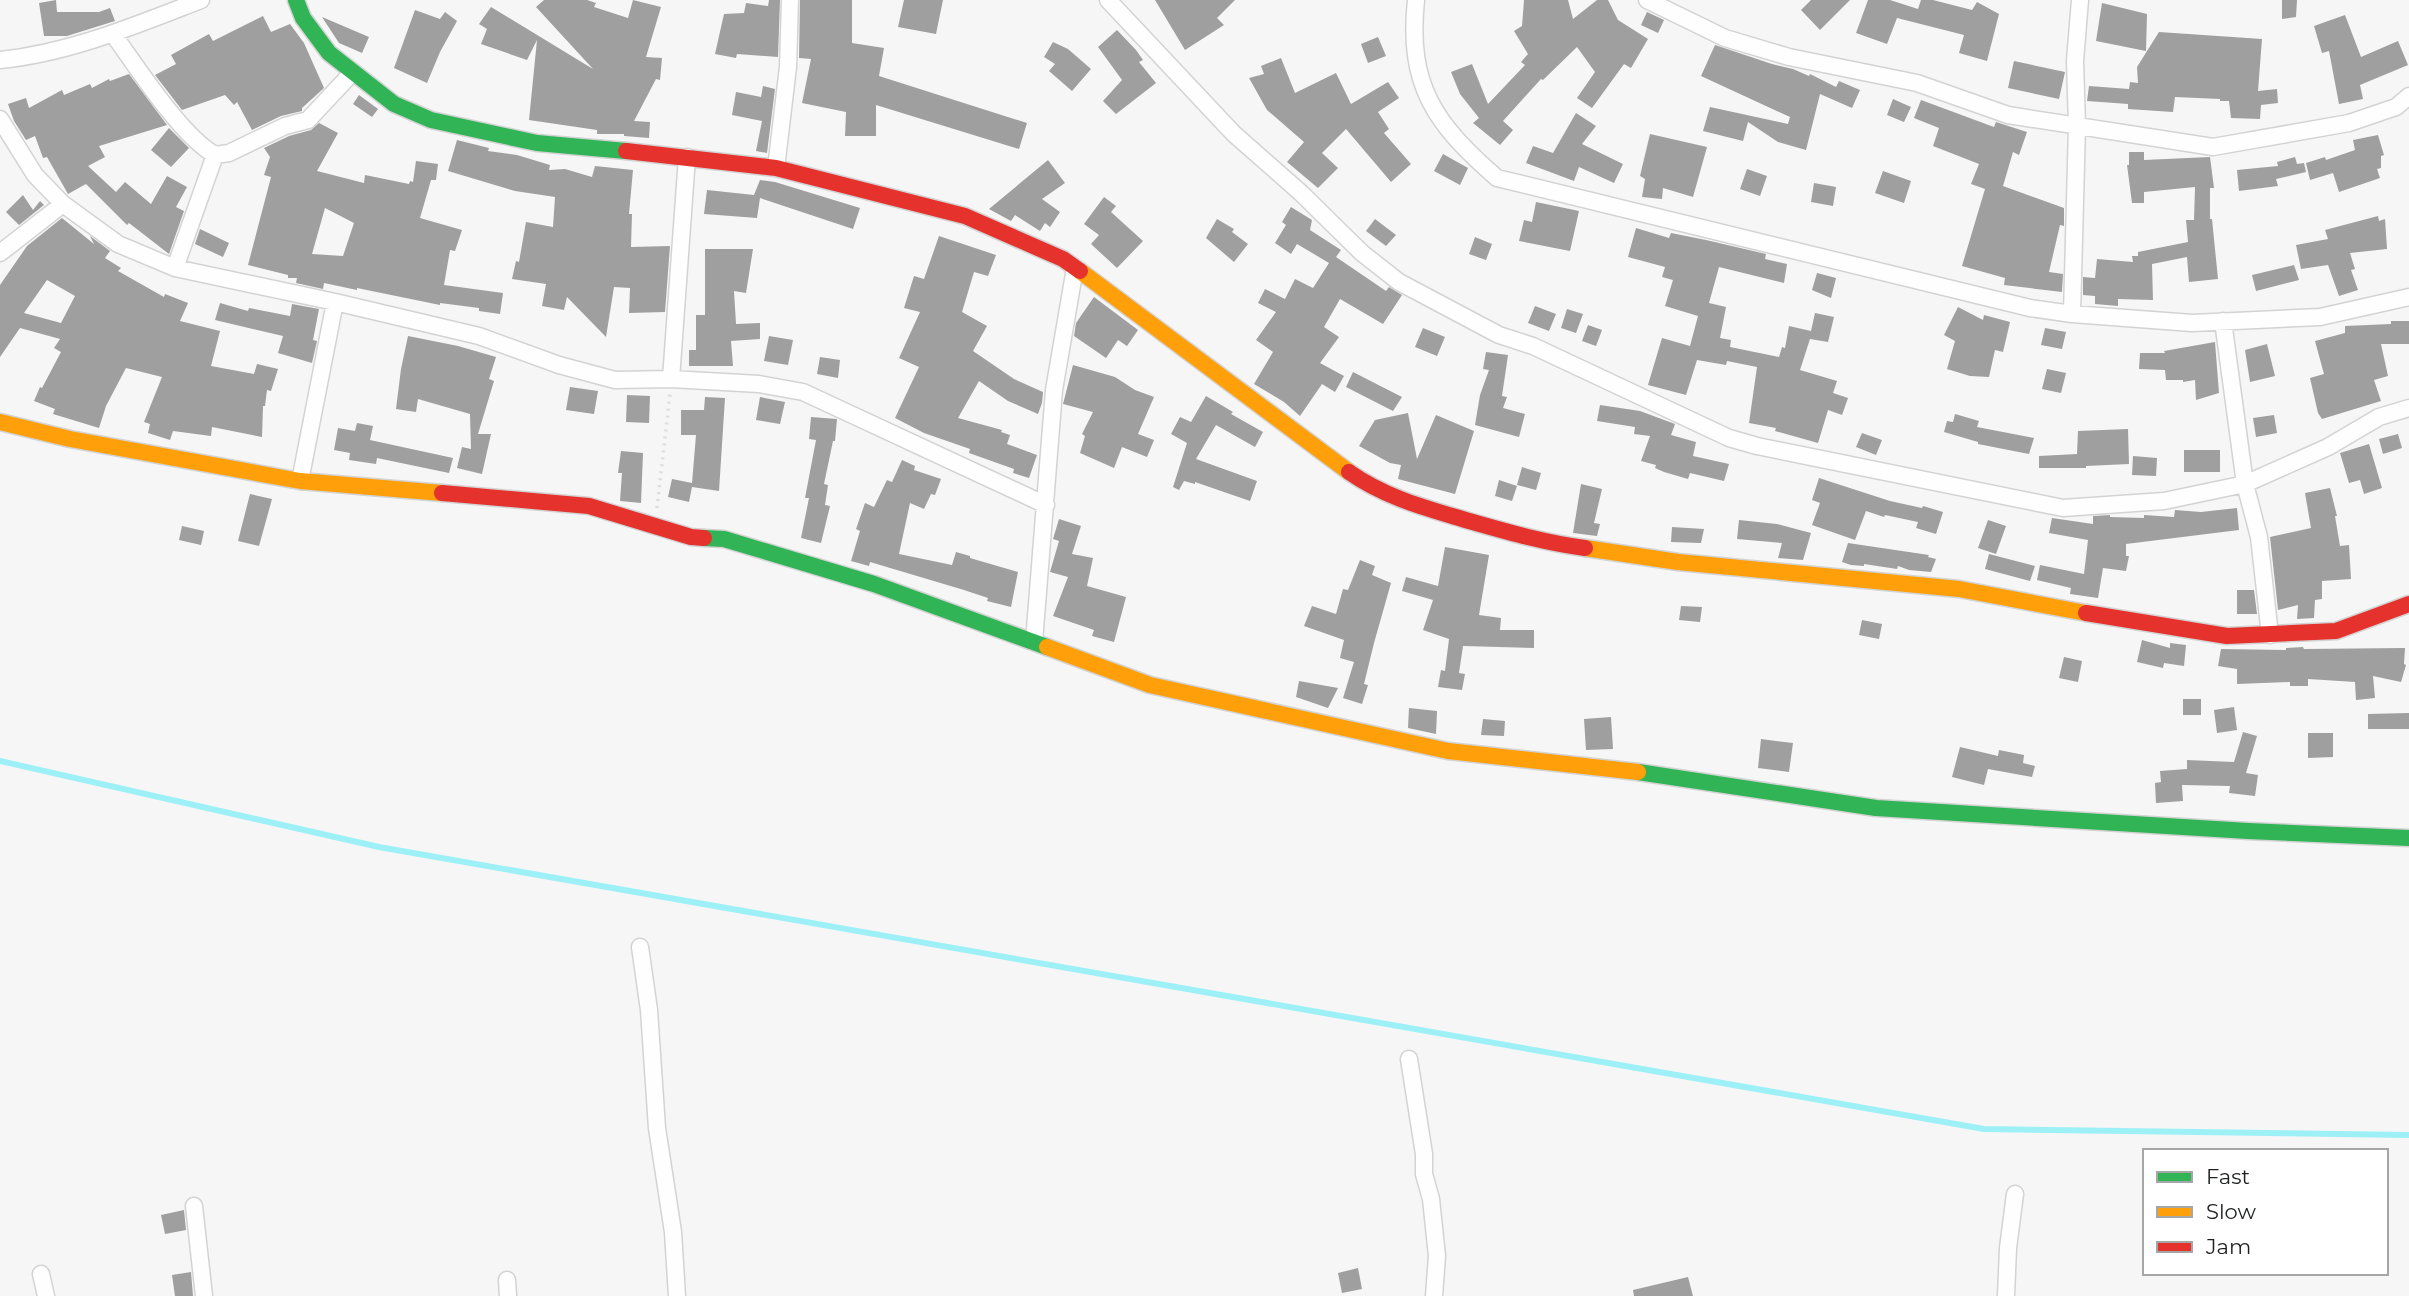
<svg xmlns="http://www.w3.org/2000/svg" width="2409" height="1296" viewBox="0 0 2409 1296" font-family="Montserrat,sans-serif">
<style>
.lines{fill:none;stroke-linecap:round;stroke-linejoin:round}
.stream{stroke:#9ef0f7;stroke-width:6}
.building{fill:#9f9fa0;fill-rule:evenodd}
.street-casing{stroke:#d3d3d4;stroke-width:19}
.fast-casing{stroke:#d3d3d4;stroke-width:19}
.slow-casing{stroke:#d3d3d4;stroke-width:19}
.jam-casing{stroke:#d3d3d4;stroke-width:19}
.path{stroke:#dcdddd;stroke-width:3.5;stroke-dasharray:2 5;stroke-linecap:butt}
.street{stroke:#fefefe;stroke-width:16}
.fast{stroke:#30b455;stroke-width:16}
.slow{stroke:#ff9f0a;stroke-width:16}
.jam{stroke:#e5322d;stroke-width:16}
</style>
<rect width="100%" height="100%" fill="#f6f6f6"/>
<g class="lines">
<path class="stream" d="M0,761l379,86 1605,282 425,6"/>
</g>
<path class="building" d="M56,0l1,12h42l11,-4 5,13 -48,15h-23l-5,-33z
M544,0h43l9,3 -2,4 34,11 5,-18 28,7 -15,50 16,1 -2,22 -4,-1 -22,42 16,1 -1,16 -25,-2v-2h-27v-4l-68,-10 8,-80 -10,20 -46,-16 6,-15 -8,-5 12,-17 102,62 -57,-62z
M769,0h11l-2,57 -41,-3 -1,4 -21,-4 9,-40 20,-1 2,-10 22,3z
M800,0h52v43l32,5 -5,28 148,47 -8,26 -143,-44v31h-31l1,-24 -44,-9 9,-44 -12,-1z
M904,0h39l-7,34 -38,-7z
M1155,0h80l-18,18 7,7 -39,25z
M1524,0h44l5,19 24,-19h11l10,20 30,19 -17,29 -7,-4 -32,44 -15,-10 18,-26 -18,-25 -34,33 -2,-1 -38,42 10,9 -13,15 -27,-22 6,-5 -19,-24 -9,-22 21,-8 16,40 37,-39 -4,-3 7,-8 -14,-23 8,-5z
M1811,0h39l-30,30 -19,-20z
M1868,0h22l28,9 3,-9h12l39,10 5,-8 22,12 -12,47 -28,-8 5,-18 -67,-17 -10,26 -31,-11z
M2282,0h15l-1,17 -14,2z
M2102,3l45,11 -1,37 -50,-10z
M415,10l25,9 5,-7 12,9 -17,31 -13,31 -33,-15z
M1647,12l17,8 -6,13 -17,-8z
M2345,15l16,42 37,-16 10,24 -48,20 3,14 -24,5 -10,-53 -7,2 -8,-27z
M263,16l8,16 19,-8 14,19 20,45 -22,20v3l-21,5 -29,14 -15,-28 -3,3 -9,-10 -43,15 -27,-35 21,-11 -5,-9 38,-21 4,7z
M322,17l47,20 -7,16 -23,-10z
M1117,30l19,20 7,10 -4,2 17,21 -40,31 -13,-13 19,-21 -24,-33z
M2159,32l103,7 -4,52 19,-2 1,14 -17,2 -1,14 -29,-1 -2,-17h-9v-2l-45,-2 -2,15 -45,-3v-5l-41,-3 2,-15 40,3 1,-7 8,1 -1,-16z
M1378,37l8,19 -18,7 -7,-19z
M1053,42l15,7 23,20 -19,22 -23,-20 6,-7 -11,-7z
M1715,45l57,19 21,5 16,7 1,-2 26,13 3,-6 21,9 -8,18 -32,-14 -14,56 -28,-8 -30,-20 -5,19 -40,-10 7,-24 78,17 2,-7 -89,-41z
M1281,58l14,35 41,-20 15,31 37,-22 11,16 -21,14 11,17 -5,4 27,31 -20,18 -45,-53 -24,24 16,15 -20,20 -31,-26 17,-20 -37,-32 -18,-32 15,-4 -3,-8z
M2014,61l51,11 -6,27 -51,-11z
M129,74l38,51 -68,21 6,11 -17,9 28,26 9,-10 26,22 16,-28 20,11 -11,20 8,4 -15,43 -40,-31 -2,2 -41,-41 -18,10 -21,-37 -4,1 -8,-22 -9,4 -12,-19 -6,-17 18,-6 3,10 33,-18 2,5 26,-11 2,4 17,-9 1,2z
M763,86l12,3 -8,64 -11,-2 6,-30 -30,-6 4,-23 25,5z
M359,95l19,14 -6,8 -19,-13z
M1893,99l18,8 -7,15 -17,-7z
M1921,100l73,27 2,-5 31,10 -8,23 -6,-3 -10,34 61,22v18l-4,-1 -11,47 14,2 -1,18 -58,-7 1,-7 -43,-12 23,-77 -14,-5 8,-20 -46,-18 6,-18 -25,-10z
M1576,113l20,13 -14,18 41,20 -9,19 -35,-16 -5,14 -48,-18 7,-17 20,7z
M319,123l19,10 -21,38 47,12 1,-8 44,9 1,-3 3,1 3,-21 22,3 -2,16h-5l-11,38 42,12 -7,21 -5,-1 -6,35 59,8 -3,21 -21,-3v-3l-39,-5v2l-83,-17v2l-33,-7 -1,6 -27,-6 1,-5h-9v-3l-40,-10 23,-88 -7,-2 6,-18 -6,-9 25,-12 22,-6zM325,208l29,15 -11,33 -31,-2z
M169,128l20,20 -18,19 -20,-17z
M1650,134l57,13 -14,50 -30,-9 -1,11 -20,-2 3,-18 -5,-3z
M2378,135l6,20 -3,1v12l-4,1 3,9 -41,14 -6,-19 -23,7 -4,-17 19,-6 1,3 29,-10 -2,-10z
M457,140l32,8 -1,3 29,4 33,10 -1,5 16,-1 27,8 3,-11 38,4 -4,44h3l-1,33 39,-1 -5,66 -36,1 1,-25 -16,-1 -8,50 -39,-40 -3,13 -22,-4 4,-22 -34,-5 4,-18 3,1 7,-40 27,5 2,-30 -40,-6 -67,-20z
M2129,152h15v8l66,-3 4,31h-4v31h2l6,60 -29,3 -2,-25 -35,7 1,36 -35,-1v7l-23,-2v-8l-12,-1v-18l12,1 2,-19 36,3 -1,-6h6v-4l50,-10 -2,-22h8l1,-33 -51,5v11h-12l-5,-38h2z
M1443,154l25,14 -8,17 -26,-14z
M2295,157l2,7 7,-1 2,9 -30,7 2,7 -39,5 -2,-21 41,-4 -1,-4z
M1048,160l17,23 -23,16 18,13 -10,15 -5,-4 -5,8 -25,-16 -4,6 -22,-12z
M1747,169l20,7 -7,20 -20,-7z
M1883,171l28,10 -7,22 -29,-10z
M760,180l15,2 85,26 -7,21 -93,-31 -3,20 -53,-4 3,-24 47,5z
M1814,183l22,4 -3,19 -22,-4z
M23,195l10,15 7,-9 4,4 -25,20 -13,-13z
M1104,197l12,9 -5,6 32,29 -26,27 -26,-24 8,-9 -15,-11z
M1536,202l43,9 -9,40 -51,-10 5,-21 8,2z
M1291,207l21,13 -2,10 31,20 -5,7 50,34 3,-4 13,8 -19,29 -43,-25 -16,28 15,10 -19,26 24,13 -9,16 -13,-8 -22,32 -16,-14 -30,-18 19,-32 -17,-12 20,-28 -18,-9 7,-14 20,10 10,-20 18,9 16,-25 -32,-19 -6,10 -16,-11 11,-18 -4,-3z
M2378,216l1,5 6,-2 2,30 -37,4 5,16 -4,1 7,20 -19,6 -11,-31 -27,4 -5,-24 32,-6 -3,-9z
M62,218l32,26 -4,-8 20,15 -5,7 16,10 -3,3 46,26 1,-3 23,9 -8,18 40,10 -9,35 43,8 3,-10 21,5 -7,22 -4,-1 -2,16h-2l-1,31 -50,-10 -1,9 -38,-5 -3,9 -22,-7 2,-9 -6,-2 18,-45 -36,-9 -20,38 -7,22 -46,-14 2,-5 -21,-8 6,-14 2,1 19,-36 -7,-4 6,-9 -40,-11 -20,29v-72l27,-39zM47,280l28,16 -14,27 -37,-10z
M1217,219l17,10 -2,3 16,12 -14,18 -28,-24z
M1375,219l21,16 -10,11 -20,-15z
M1636,228l33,10 2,-5 35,7 60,14 -1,5 22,5 -3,19 -65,-16 -10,36 17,4 -6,31 11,2 -1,7 49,10 3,-10 3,1 4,-22 22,5 4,-18 19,4 -6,25 -18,-3 -10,31 37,11 -4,12 15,5 -6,17 -14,-5 -10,33 -43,-12 1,-3 -27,-5 8,-56 -30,-6 -1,4 -29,-5 -11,35 -38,-10 14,-47 28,8 8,-30 -33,-10 8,-26 -11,-3 3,-10 -37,-10z
M200,229l29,14 -6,14 -28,-13z
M939,236l57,19 -8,21 -14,-4 -12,40 25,14 -14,25 41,28 29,13 -1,11 -4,11 -30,-13 -29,-20 -21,37 44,12 -1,2 9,3 -3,9 30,11 -8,23 -16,-5 1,-4 -45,-16 1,-4 -46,-16 -29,-15 24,-51 -20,-9 21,-46 -16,-4 10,-32 10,3z
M1475,237l17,7 -6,16 -17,-6z
M705,249h48l-7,44 -12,-2 2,33 24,-1v16l-29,2 2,25h-44v-16h7v-35h9z
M2294,265l5,15 -43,11 -4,-16z
M1817,273l19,5 -5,20 -19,-8z
M1094,297l44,33 -11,16 -9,-6 -12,18 -32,-22 2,-13z
M220,303l28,8 1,-3 41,8 2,-12 27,5 -6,31 4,1 -5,22 -34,-10 5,-17 -68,-16z
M1535,306l21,8 -7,17 -21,-8z
M1958,307l25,13 1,-5 26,7 -7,30 -8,-2 -6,27 -19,-1 -23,-7 8,-28 -11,-6z
M1567,309l16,5 -7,19 -15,-5z
M2391,321h18v23h-28l7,32 -14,4 7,21 -59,18 -4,-6 -8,-35 14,-4 -9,-33 30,-8v-7l46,-2z
M1588,325l14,5 -6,16 -14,-5z
M1423,328l22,9 -8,19 -22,-9z
M2045,328l21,4 -4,17 -21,-4z
M408,336l50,10 38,11 -7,22 5,2 -16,53h13l-9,40 -25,-6 5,-21 9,2 -1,-35 -52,-15 -2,13 -20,-3 5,-40z
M769,336l24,4 -5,25 -24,-4z
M2215,342l4,51 -23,7 -1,-20 -12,2v-2h-17l-1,-10 -26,-1 1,-16h25l-1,-2z
M2267,344l8,32 -25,6 -5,-32z
M1486,352l22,3 -6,41 5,1 -4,11 22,6 -6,23 -44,-12 5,-30 9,-25 -6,-1z
M820,357l20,3 -2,18 -21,-4z
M1073,365l42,12 20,13 19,7 -16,37 16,6 -7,17 -25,-10 -8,21 -34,-15 5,-17 -3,-2 11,-22 -30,-8z
M2047,369l19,4 -5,20 -19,-4z
M1353,372l49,25 -9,14 -47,-24z
M570,387l28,4 -4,23 -28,-4z
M627,395l23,1 -1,27 -23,-1z
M1206,396l27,16 -2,2 32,18 -8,15 -39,-22 -20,34 61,22 -7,20 -55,-19v2l-11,-3 -5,9 -6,-3 14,-44 -16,-9 9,-17 11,5z
M705,397l20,1 -6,93 -27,-4 -3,15 -21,-5 4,-18 20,4 4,-48h-15v-25h23z
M760,397l25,5 -5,22 -24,-4z
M1600,405l40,6 35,13 -4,11 25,7 -3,14 36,8 -5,17 -34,-8 -2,6 -24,-7 -9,-4 1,-3 -15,-4 9,-25 -16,-2 1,-7 -38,-6z
M1408,413l9,46 19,-44 38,16 -19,63 -57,-15 3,-14 -11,-2 -31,-17 16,-26z
M1955,414l24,7 -2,6 57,11 -5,16 -51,-10v-2l-34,-10 3,-11 6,1z
M2274,415l3,18 -21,4 -3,-19z
M811,417l26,2 -2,22h-2l-9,43 4,1 -3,20 5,1 -9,37 -20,-5 8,-40h-4l11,-58 -7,-1z
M357,423l16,3 -3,14 83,18 -4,15 -72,-15 -1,6 -27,-4 1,-7 -16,-3 4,-22 17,3z
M2128,429l1,35 -43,2v2h-47v-12l38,-2 1,-23z
M1862,433l20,7 -6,15 -20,-8z
M2398,434l4,14 -19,6 -4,-15z
M2369,444l13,44 -18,6 -4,-14 -11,3 -9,-30z
M2184,450h36v22h-36z
M621,451l22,2 -2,50 -21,-2 2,-28h-4z
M2133,456l24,2 -1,18 -24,-1z
M902,460l13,6 -1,4 27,9 -6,16 -4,-1 -7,15 -14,-6 -11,51 53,11 4,-13 14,4v2l48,14 -7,35 -24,-6 1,-3 -24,-8 -94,-28 -1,4 -18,-5 9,-30 -4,-2 9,-26 9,4 13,-27 5,2z
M1522,467l19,6 -5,17 -19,-5z
M1819,478l71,23 32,7 1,-2 20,6 -7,22 -20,-6 2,-6 -33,-7 -1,2 -18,-6 -11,29 -43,-15 8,-22 -8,-3z
M1499,480l18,6 -5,15 -17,-5z
M1581,484l21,5 -8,34 6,1 -3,12 -24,-3z
M2330,488l7,28h-2l5,30 9,-1 2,34 -29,2v18l-7,1 -1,18 -17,1 1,-14 -20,5 -8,-73 41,-9 -6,-35z
M250,494l22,5 -13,47 -21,-5z
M2237,508l2,22 -113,14v12h3l-3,15 -23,-3 -5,30 -28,-4 1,-6 -34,-8 3,-15 44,9 4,-34 -39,-7 3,-15 41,6v-8l17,-1v2l34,1v-3l30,2 1,-7 26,2z
M1059,519l22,7 -9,28 21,4 -6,28 39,11 -12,45 -22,-6 2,-6 -41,-14 15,-39 -18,-5 9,-31 -6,-2z
M1739,520l38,4 34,9 -8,27 -25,-2 4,-15 -45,-4z
M1988,520l18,6 -10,28 -18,-6z
M182,526l22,5 -3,14 -22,-5z
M1672,527l32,2 -3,14 -30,-1z
M1848,543l81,12 -1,2 8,2 -5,13 -22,-2 -11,-4 -1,3 -33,-5v2l-13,-1 -9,-3z
M1445,547l44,8 -10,60 22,3 -1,12h34v18l-71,-2 -4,27 6,1 -3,16 -24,-3 3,-17 4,1 4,-32 -26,-9 10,-30 -31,-9 4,-14 32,9z
M1989,554l46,12 -5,15 -45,-12z
M1360,560l15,6 -3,9 19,8 -17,60 -10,41 4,1 -6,19 -19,-6 11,-36 -14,-4 4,-18 -40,-14 8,-20 24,8 7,-25 5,1z
M2237,590h17l3,24h-20z
M1681,606l21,1 -2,15 -21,-2z
M1862,620l20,4 -3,15 -20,-4z
M2142,640l28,8v-5l16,2 -2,21 -20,-3 -1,5 -26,-6z
M2303,647l1,2 101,-1 -1,16 2,1 -5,17 -28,-6 2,22 -19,2 -1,-18 -47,-3v7h-18v-4l-53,2v-15l-19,-3 3,-17 65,1v-2z
M2064,657l18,4 -4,21 -19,-4z
M1299,681l39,7 -10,20 -32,-11z
M2183,699h18v16h-18z
M2234,707l3,23 -20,3 -3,-23z
M1409,708l28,3 -1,23 -28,-6z
M2409,713v16h-41v-15z
M1611,717l2,32 -27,1 -2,-31z
M1483,719l22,2 -1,15 -23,-1z
M2243,732l14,4 -11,37 12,2 -3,21 -26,-3 1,-7 -48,-1 1,16 -27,2 -1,-20 6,-1 -1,-11 27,-2v-9l47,2z
M2308,733h25v24l-25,1z
M1761,739l32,4 -4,29 -31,-4z
M1960,747l38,9 1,-6 25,5 -1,8 12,3 -3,11 -44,-8 -4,16 -32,-8z
M184,1210l2,20 -21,4 -4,-19z
M1358,1268l4,21 -20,4 -4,-20z
M191,1272l2,24h-18l-3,-21z
M1688,1277l5,19h-59l-1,-6z"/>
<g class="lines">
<defs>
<path id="street" d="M1108,0l126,134 67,59 61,60 37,29 100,53 34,11 196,92 28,8 306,62 101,-7 81,-17 83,-37 51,-30 30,-9
M1416,0c-9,86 19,124 81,178l533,130 42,6 120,9 128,-6 89,-20
M1647,0l78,38 64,19 128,26 91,32 205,32 136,-24 47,-16 13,-11
M113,34c24,33 68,102 102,121l14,-2 56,-27 23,-6 44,-47
M0,60c70,-7 136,-35 201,-60
M0,119l35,56 28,29 55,40 57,24 160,34 144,34 80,29 56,15 56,-1 88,5 44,8 243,113
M776,168l12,-101 2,-67
M0,253l63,-49
M175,268l40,-113
M2072,314l5,-188 -2,-65 5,-61
M2223,321l22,163 14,53 11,98
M671,379l16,-222
M300,481l35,-179
M1034,642l20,-252 21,-122
M640,947l9,63 8,118 16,104 4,64
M1409,1059l15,95v20l7,25 6,57 -3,40
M194,1206l10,90
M41,1274l5,22
M507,1280l1,16
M2006,1296l2,-48 7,-54"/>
<path id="fast" d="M296,0l7,18 26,35 65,51 37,16 106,23 89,8
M704,538l20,1 150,45 173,63
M1638,772l238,36 372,23 161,7"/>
<path id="slow" d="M1080,271l269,201
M0,422l70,17 230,42 142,12
M1585,548l93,14 281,27 127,24
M1047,647l103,38 298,66 190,21"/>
<path id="jam" d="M626,151l150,17 189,48 98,43 17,12
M1349,472c37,26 77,36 120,49 39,11 76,22 116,27
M442,493l147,13 102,31 13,1
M2086,613l141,23 109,-5 73,-27"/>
</defs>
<use href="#street" class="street-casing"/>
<use href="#fast" class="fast-casing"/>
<use href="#slow" class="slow-casing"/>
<use href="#jam" class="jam-casing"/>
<path class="path" d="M657,508l13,-114"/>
<use href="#street" class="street"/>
<use href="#fast" class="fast"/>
<use href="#slow" class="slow"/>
<use href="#jam" class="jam"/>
</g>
<rect x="2143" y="1149" width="245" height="126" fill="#ffffff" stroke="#a5a6a6" stroke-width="2"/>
<rect x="2157" y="1172" width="35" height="10" fill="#30b455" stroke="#a5a6a6" stroke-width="2"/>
<text x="2206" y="1184" font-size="21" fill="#1f2020">Fast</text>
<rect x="2157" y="1207" width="35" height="10" fill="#ff9f0a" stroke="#a5a6a6" stroke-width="2"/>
<text x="2206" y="1219" font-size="21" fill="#1f2020">Slow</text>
<rect x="2157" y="1242" width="35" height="10" fill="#e5322d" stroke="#a5a6a6" stroke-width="2"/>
<text x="2206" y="1254" font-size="21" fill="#1f2020">Jam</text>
</svg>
